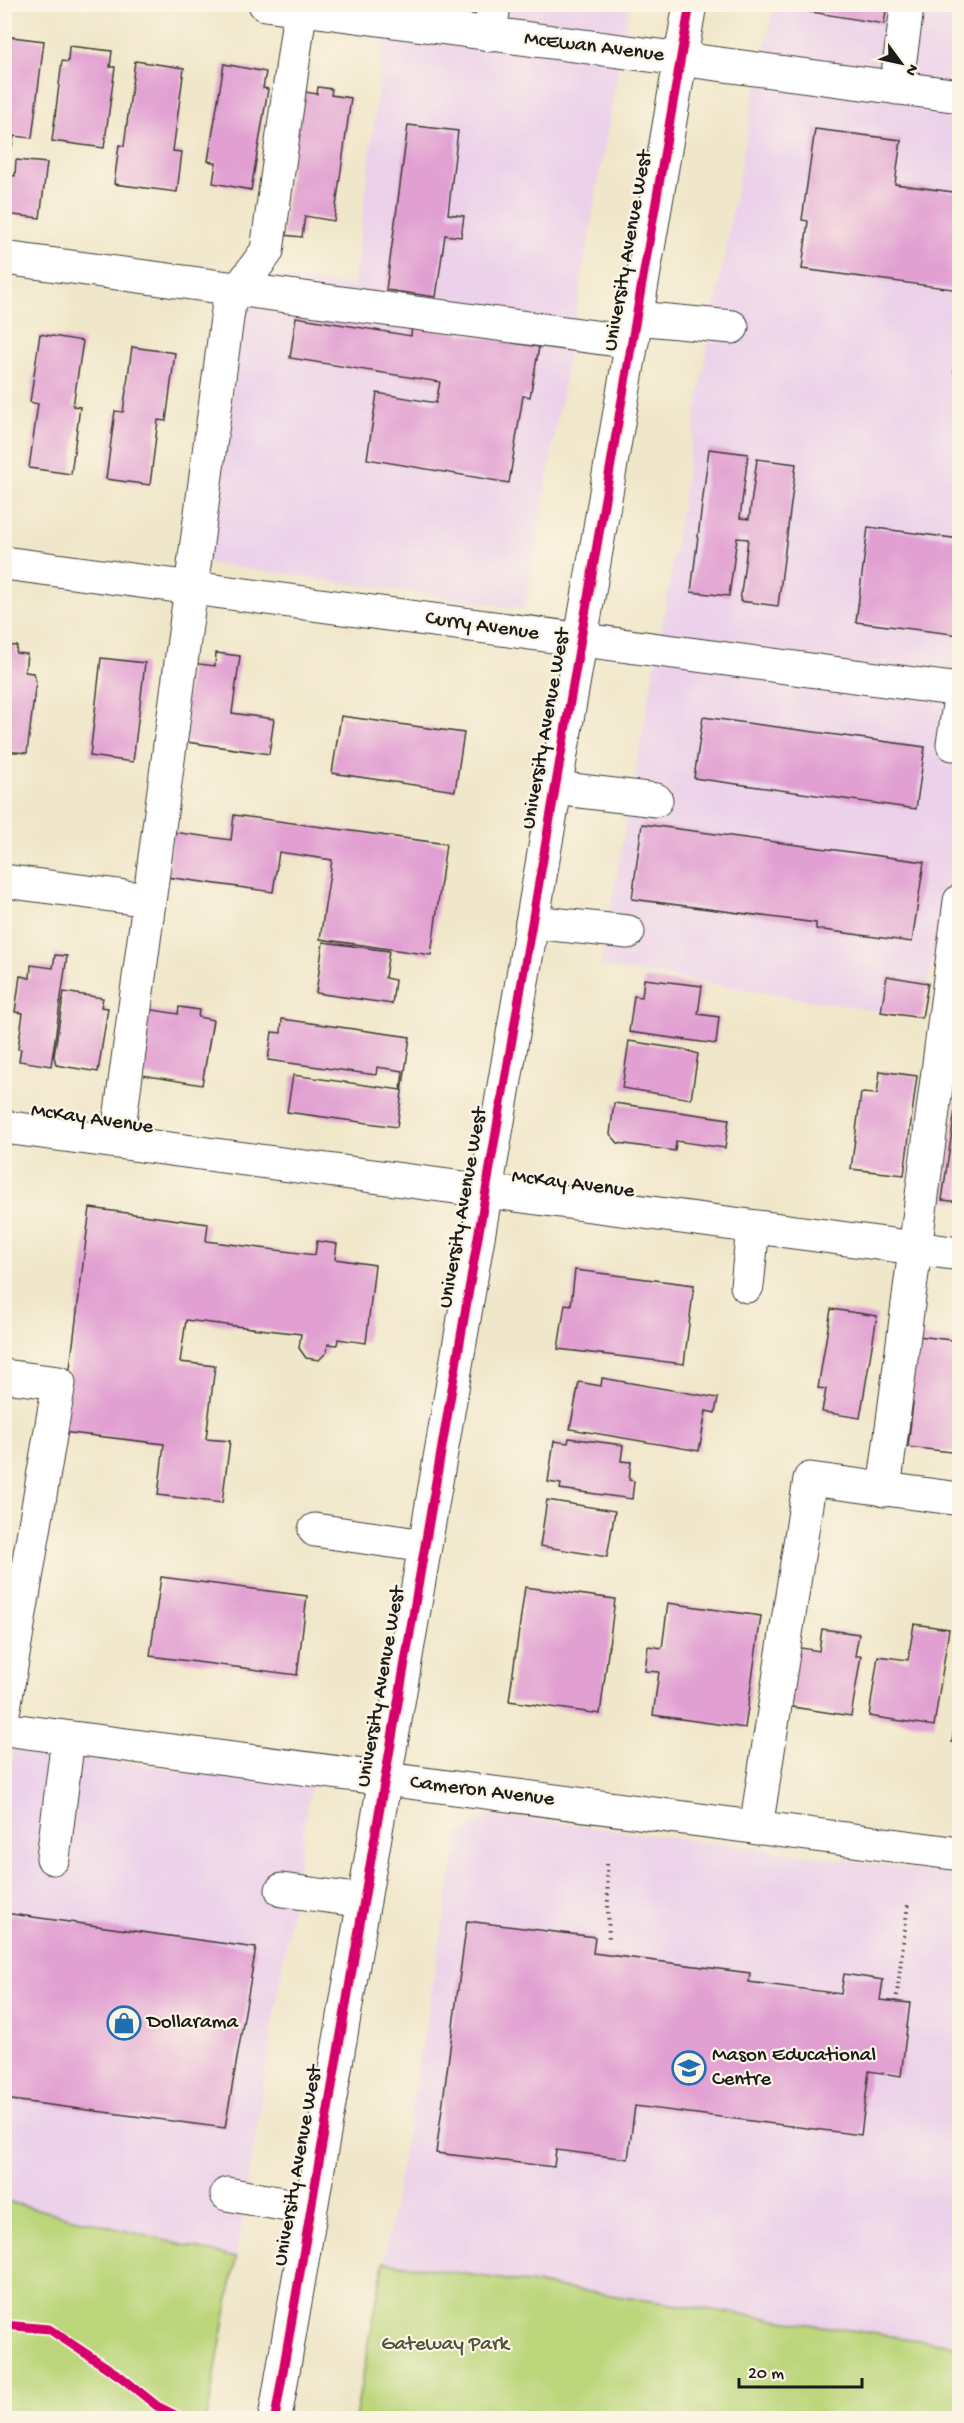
<svg xmlns="http://www.w3.org/2000/svg" width="964" height="2423" viewBox="0 0 964 2423" font-family="'Gochi Hand',sans-serif">
<style>
.built{fill:#ecd1ea}
.green{fill:#bcd67c;stroke:#6c794c;stroke-width:1.5}
.building{fill:#e19fd2}
.lines{fill:none;stroke-linecap:round;stroke-linejoin:round}
.minor-casing{stroke:#3c3a36;stroke-width:35}
.major-casing{stroke:#3c3a36;stroke-width:35}
.path{stroke:#3c3a36;stroke-width:4;stroke-dasharray:1.5 4.5;stroke-linecap:butt}
.minor{stroke:#fff;stroke-width:33}
.major{stroke:#fff;stroke-width:33}
.cycleway-casing{stroke:#fcf5e5;stroke-width:13}
.cycleway{stroke:#d6006c;stroke-width:9}
.labels{text-anchor:middle;dominant-baseline:central;stroke-width:4.5;stroke-linejoin:round;paint-order:stroke}
.street-label{font-size:21px;fill:#1c1c1c;stroke:#fcf5e5}
.poi-label{font-size:21px;fill:#1c1c1c;stroke:#fcf5e5;text-anchor:start}
.park-label{font-size:21px;fill:#4c5439;stroke:#fcf5e5}
</style>
<rect width="100%" height="100%" fill="#fcf5e5"/>
<filter id="ink" filterUnits="userSpaceOnUse"><feTurbulence type="fractalNoise" baseFrequency=".0167" numOctaves="2"/><feDisplacementMap in="SourceGraphic" scale="12" xChannelSelector="R" yChannelSelector="G"/><feConvolveMatrix kernelMatrix="1 2 1 2 8 2 1 2 1" color-interpolation-filters="sRGB"/></filter>
<filter id="wash" filterUnits="userSpaceOnUse"><feTurbulence type="fractalNoise" baseFrequency=".008" numOctaves="4" result="noise"/><feDisplacementMap in="SourceGraphic" scale="24" xChannelSelector="R" yChannelSelector="G"/><feGaussianBlur stdDeviation="1.35" result="paint"/><feColorMatrix in="noise" values="0 0 0 0 0 0 0 0 0 0 0 0 0 0 0 0 0 1.4 0 .05"/><feComposite in="paint" operator="in"/></filter>
<g filter="url(#wash)">
<rect width="100%" height="100%" fill="#f0e6c9"/>
<path class="built" d="M297,5h332l-104,604 -318,-46 44,-292 103,16 30,-248 -89,-16z
M774,5h185l1,812 -38,201 -322,-52 66,-363 36,-227 50,-273z
M13,1749l298,36 -75,473 -231,-57 -1,-403z
M491,1814l468,61v471l-575,-84 75,-429z"/>
<path class="green" d="M5,2201l231,57 -29,160h-202z
M384,2262l575,84v72h-604z"/>
<g id="blocks">
<path class="building" d="M788,4h99l-3,20 -97,-16z
M4,36l40,5 -12,97 -18,-2 -2,11 -8,-1z
M69,46l43,5 -2,16h5l-11,81 -52,-7 10,-80 6,1z
M135,61l49,7 -11,83 9,1 -5,40 -63,-8 5,-39 5,1z
M224,64l42,8 -3,16 5,1 -17,101 -38,-7 3,-20 -8,-2z
M318,87l14,2 -1,6 20,3 -17,123 -29,-5 -3,21 -19,-2 16,-144 18,3z
M408,125l50,6 -10,83 16,2 -3,21 -16,-2 -9,62 -50,-7z
M815,129l86,11 -6,44 65,9v97l-158,-21 6,-48 -6,-1z
M16,160l31,3 -7,55 -36,-4v-39l11,1z
M296,317l115,19 1,-10 127,21 -9,50 -7,-1 -14,87 -142,-24 10,-66 59,10 4,-21 -150,-24z
M40,334l43,7 -10,65 7,1 -9,67 -42,-6 9,-64 -8,-2z
M958,341h2v38l-6,-7z
M132,347l43,6 -9,68 -8,-1 -8,65 -44,-6 9,-68 8,1z
M709,449l39,5 -8,64 9,1 8,-60 39,5 -18,142 -38,-5 8,-62 -11,-1 -8,58 -38,-4z
M868,527l92,12v96l-104,-13z
M4,645l13,1 -1,7 11,1 -2,18 8,1 3,8 -9,72 -23,-2z
M216,653l24,3 -8,57 42,6 -5,35 -89,-13 11,-78 24,3z
M101,658l44,5 -12,99 -43,-6z
M341,716l123,17 -9,58 -123,-18z
M703,717l222,30 -9,62 -222,-31z
M234,815l212,29 -15,111 -111,-16 12,-79 -53,-8 -6,40 -106,-15 6,-45 58,8z
M642,824l282,38 -12,80 -96,-13v-6l-184,-24z
M323,942l66,9 -4,27 10,2 -3,24 -76,-11z
M55,955l12,1 -16,110 -32,-5 2,-12h-3l5,-36 -8,-1 5,-36 10,2 1,-13 22,3z
M4,965l6,1 -4,25h-2z
M887,976l41,7 -6,35 -41,-6z
M644,979l58,7 -4,28 21,3 -3,27 -87,-12 5,-36 8,1z
M64,992l39,6 -2,9 7,1 -10,64 -42,-7 -2,-9z
M179,1007l20,3 -1,7 15,3 -11,65 -66,-11 11,-65 31,5z
M282,1019l128,18 -13,90 -110,-15 6,-37 108,15 2,-19 -26,-4 -1,8 -108,-15 4,-28 9,1z
M629,1041l57,9 12,4 -7,45 -69,-11z
M880,1071l37,5 -13,99 -53,-6 10,-76 16,1z
M958,1090h2v112l-18,-2z
M614,1103l115,16 -4,29 -49,-7 -1,10 -57,-8 -8,-9z
M90,1208l118,16 -2,17 109,14 2,-14 20,3 -2,15 40,6 -9,78 -28,-4 -1,6 -9,-1 -1,8 -8,8 -13,-2 -7,-10 2,-14 -115,-14 -6,42 35,4 -9,73 24,2 -8,62 -64,-8 6,-51 -102,-12z
M575,1270l119,15 -10,79 -126,-15 7,-45 6,1z
M831,1309l46,7 -17,102 -38,-6 4,-23 -8,-1z
M909,1335l51,6v112l-52,-6 5,-44 -12,-2z
M602,1378l116,20 -3,15 -9,-2 -7,40 -129,-22 9,-47 22,4z
M569,1438l54,7 -2,16 10,1 -2,18 5,1 -2,18 -72,-10 1,-5 -13,-2 6,-41 14,2z
M547,1500l68,11 -8,46 -67,-11z
M161,1577l146,19 -10,79 -147,-19z
M525,1587l90,12 -15,115 -91,-13z
M668,1603l93,13 -16,112 -92,-13 6,-43 -14,-1 3,-25 14,2z
M914,1624l35,5 -15,97 -65,-10 9,-60 30,4z
M822,1629l37,5 -4,22h6l-10,60 -65,-10 9,-59 24,4z
M958,1704h2v39l-8,-1z
M4,1913l252,35 -31,180 -221,-29z
M467,1921l128,16 -2,16 157,20 -1,9 92,12 3,-20 39,6 -3,20 30,3 -9,73 -32,-5 -8,64 -226,-29 -7,53 -72,-9 -2,17 -118,-14z"/>
</g>
</g>
<g filter="url(#ink)">
<use href="#blocks" fill-opacity="0" stroke="#3c3a36" stroke-width="1.5"/>
<g class="lines">
<defs>
<path id="minor" d="M265,4l695,92
M490,35l4,-31
M896,88l11,-80
M4,258l628,84
M636,318l96,9
M4,563l956,127
M953,744l7,-45
M555,788l101,12
M4,881l145,19
M532,922l96,10
M4,1127l956,127
M117,1142l112,-839 38,-52 34,-247
M747,1286l6,-59
M4,1376l55,7 -55,325
M884,1490l76,-589
M315,1530l110,16
M4,1729l956,125
M756,1828l54,-349 150,20
M53,1858l15,-120
M282,1890l82,11
M227,2194l83,15"/>
<path id="major" d="M275,2418l415,-2414"/>
</defs>
<use href="#minor" class="minor-casing"/>
<use href="#major" class="major-casing"/>
<path class="path" d="M607,1864l2,78
M896,2002l12,-98"/>
<use href="#minor" class="minor"/>
<use href="#major" class="major"/>
<defs>
<path id="cycleway" d="M4,2325l45,4 72,48 36,29 24,12
M275,2418l415,-2414"/>
</defs>
<use href="#cycleway" class="cycleway-casing"/>
<use href="#cycleway" class="cycleway"/>
</g>
</g>
<defs>
<symbol id="shop-ring" viewBox="-11 -11 22 22"><circle r="9.5" fill="#fcf5e5" stroke="#1f6fb2" stroke-width="1.5"/><path d="M-5-2.5h2.3a2.7 3.5 0 0 1 5.4 0H5L5.5 6h-11ZM-1.5-2.5h3a1.5 2.3 0 0 0-3 0Z" fill="#1f6fb2"/></symbol>
<symbol id="school-ring" viewBox="-11 -11 22 22"><circle r="9.5" fill="#fcf5e5" stroke="#1f6fb2" stroke-width="1.5"/><path d="M0-5L7-2L0 1L-7-2ZM-4 1L0 2.5L4 1V4Q0 6-4 4Z" fill="#1f6fb2"/></symbol>
</defs>
<g fill-rule="evenodd">
<use href="#shop-ring" x="105" y="2004" width="38" height="38"/>
<use href="#school-ring" x="670" y="2049" width="38" height="38"/>
</g>
<g class="labels">
<g class="street-label">
<text transform="translate(594 48) rotate(7)">McEwan Avenue</text>
<text transform="translate(629 251) rotate(-80)">University Avenue West</text>
<text transform="translate(482 627) rotate(8)">Curry Avenue</text>
<text transform="translate(547 729) rotate(-80)">University Avenue West</text>
<text transform="translate(92 1120) rotate(8)">McKay Avenue</text>
<text transform="translate(573 1185) rotate(7)">McKay Avenue</text>
<text transform="translate(464 1208) rotate(-80)">University Avenue West</text>
<text transform="translate(382 1687) rotate(-80)">University Avenue West</text>
<text transform="translate(482 1792) rotate(7)">Cameron Avenue</text>
<text transform="translate(299 2166) rotate(-80)">University Avenue West</text>
</g>
<g class="poi-label">
<text x="147" y="2023">Dollarama</text>
<text x="712" y="2056">Mason Educational<tspan x="712" dy="24">Centre</tspan></text>
</g>
<g class="park-label">
<text x="445" y="2345">Gateway Park</text>
</g>
</g>
<rect width="964" height="2423" fill="none" stroke="#fcf5e5" stroke-width="24"/>
<g transform="translate(901 63) rotate(123)" stroke="#fcf5e5" stroke-width="4.5" paint-order="stroke">
<path d="M0-4.5L10 22L0 15L-10 22Z" fill="#1c1c1c"/>
<text y="-9" font-size="16" font-weight="bold" text-anchor="middle" fill="#1c1c1c">N</text>
</g>
<path d="M739 2378v9h123v-9" fill="none" stroke="#1c1c1c" stroke-width="3"/>
<text x="748" y="2378" font-size="18" fill="#1c1c1c" stroke="#fcf5e5" stroke-width="4.5" paint-order="stroke">20 m</text>
</svg>
